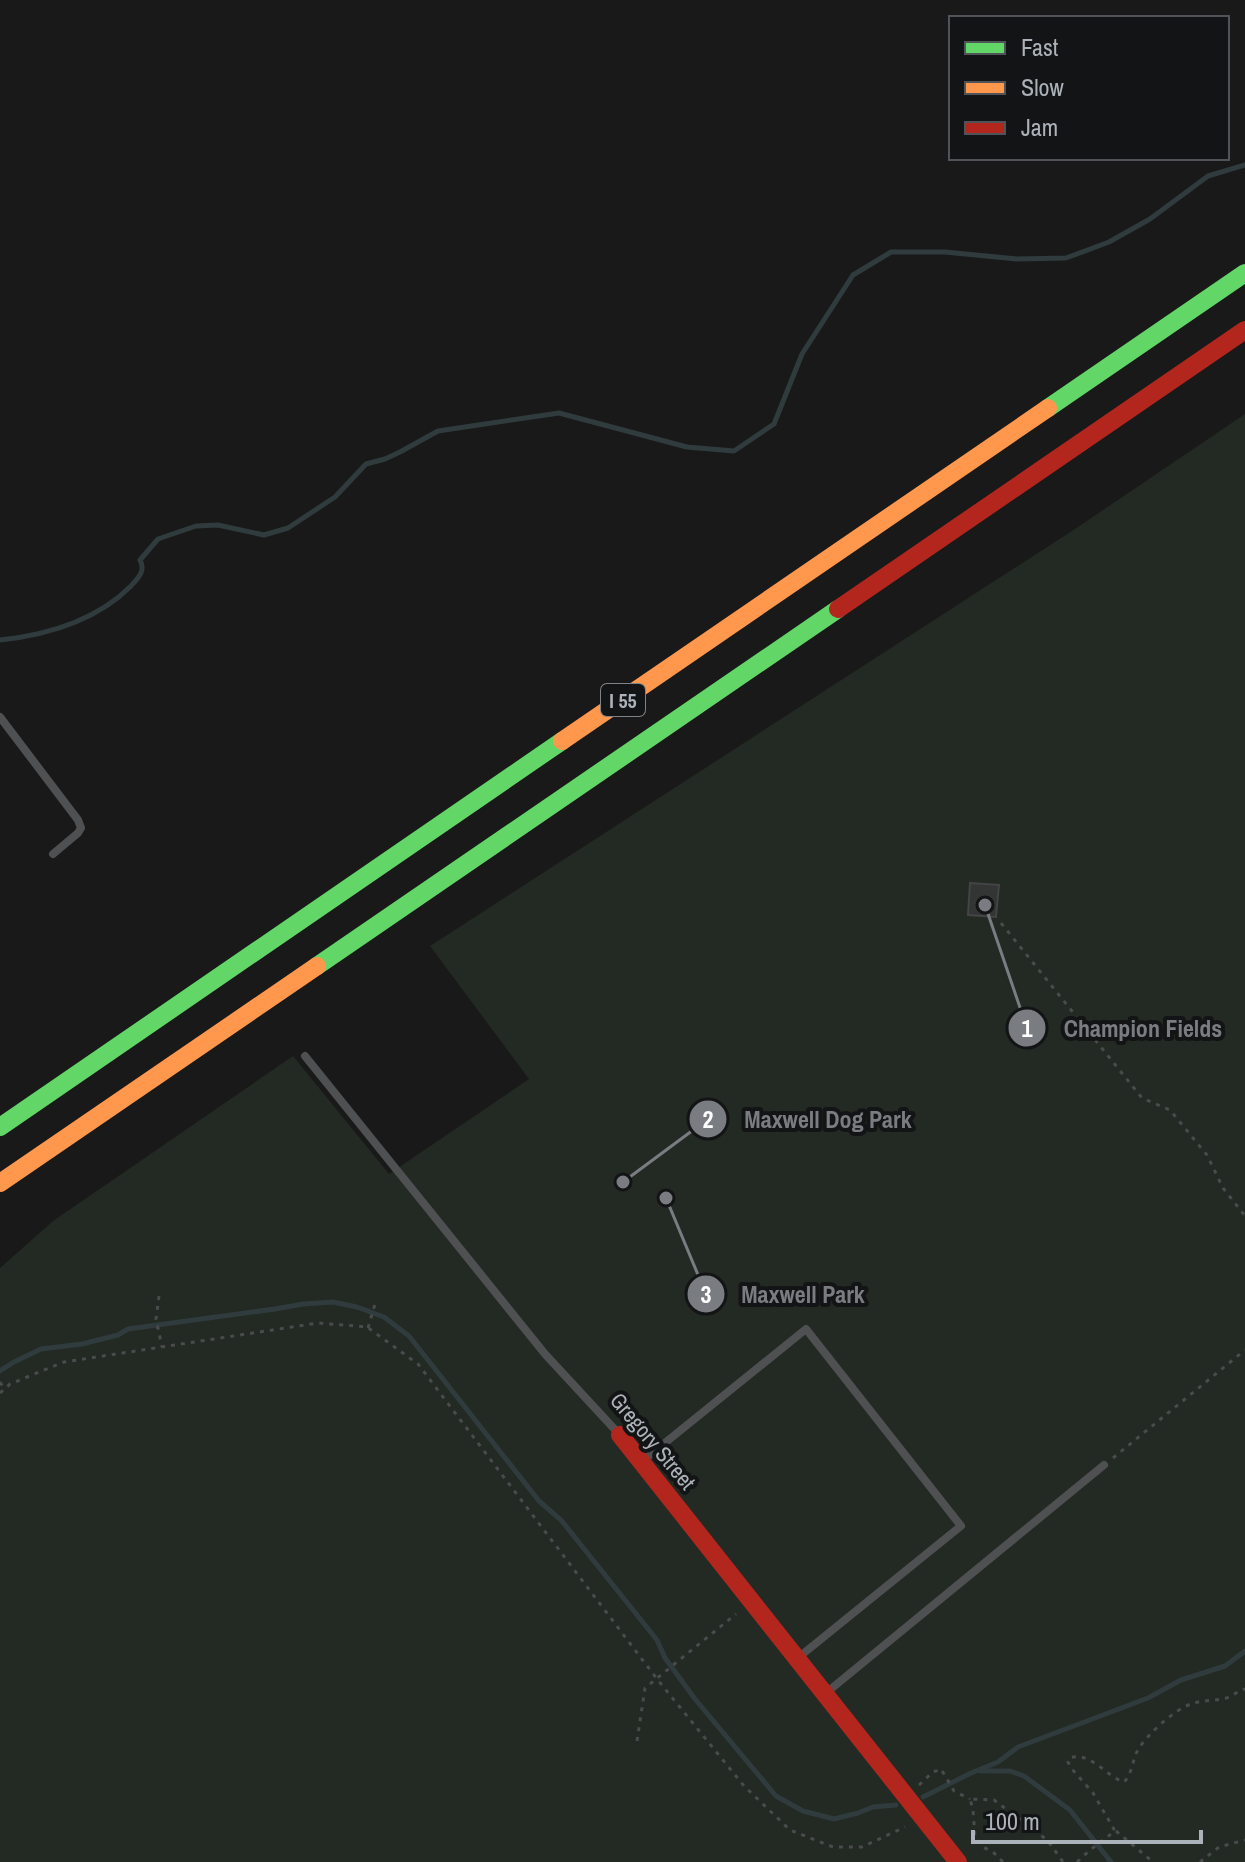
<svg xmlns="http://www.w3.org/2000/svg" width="1245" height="1862" viewBox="0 0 1245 1862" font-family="'Archivo Narrow',sans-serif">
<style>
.green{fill:#232923}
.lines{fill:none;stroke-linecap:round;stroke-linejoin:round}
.stream{stroke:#303b3e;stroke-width:5}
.building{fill:#333434;stroke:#424445;stroke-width:2}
.path{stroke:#494b4d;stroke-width:3;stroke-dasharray:4 6;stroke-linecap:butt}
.lane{stroke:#4e5052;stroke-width:8}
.fast{stroke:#63d668;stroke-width:18}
.slow{stroke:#ff974d;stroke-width:18}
.jam{stroke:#b3261e;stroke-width:18}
.labels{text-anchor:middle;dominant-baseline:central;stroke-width:8;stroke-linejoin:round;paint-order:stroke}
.shield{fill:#131415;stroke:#7e8388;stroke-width:2}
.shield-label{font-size:20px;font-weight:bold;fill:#acb2b9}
.street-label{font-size:22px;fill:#acb2b9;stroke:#131415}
.leader{fill:none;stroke:#797c81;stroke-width:3}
.callout-dot{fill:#797c81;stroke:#131415;stroke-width:3}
.mark-label{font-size:24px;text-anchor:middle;font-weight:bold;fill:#fff}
.callout-label{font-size:24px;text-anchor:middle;font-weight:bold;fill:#797c81;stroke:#131415;stroke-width:8;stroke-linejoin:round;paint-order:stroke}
</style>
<rect width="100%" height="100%" fill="#191919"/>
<path class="green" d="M1245,414v1448h-1245v-594l53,-47 240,-165 96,118 140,-95 -99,-133 645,-417z"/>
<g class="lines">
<path class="stream" d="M0,640c47,-5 96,-19 131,-54 7,-8 15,-15 9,-26l18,-21 38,-13 22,-1 46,10 24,-7 47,-31 31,-33 19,-5 15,-7 38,-21 121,-18 128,34 47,4 40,-27 28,-70 51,-79 38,-23h54l72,7 49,-1 43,-16 41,-23 58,-43 37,-11
M0,1371l14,-9 27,-13 41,-5 36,-9 10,-6 147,-20 28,-5 30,-2 24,5 27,10 25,19 130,165 22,19 96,120 8,18 30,41 81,97 27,15 31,8 24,-6 15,-6 23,-2
M981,1771h29l14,5 46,34 41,52
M923,1797l48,-24 27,-11 20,-15 130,-49 33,-18 44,-14 20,-15"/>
</g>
<path class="building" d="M970,883l29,2 -3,32 -28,-2z"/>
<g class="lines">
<path class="path" d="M1001,923l141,175 28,12 37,45 16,33 22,28
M159,1296l-3,23 6,28
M368,1328l7,-24
M0,1382l4,7
M0,1393l10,-9 54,-22 254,-39 49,4 51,37 239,315 87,107 46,44 43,17h29l43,-20
M1113,1458l132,-108
M637,1741l8,-53 91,-74
M919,1785l14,-13 8,-3 13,22 16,8
M1116,1831l37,31
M1003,1862l-10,-10 -10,-5 -8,-10 -2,-27 -3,-11 24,1 47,35 10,10 12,17
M1077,1862l13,-12 25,-19 -22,-38 -22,-25 -3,-6 1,-4c22,-7 36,18 55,24 9,-9 8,-23 15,-34 10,-15 35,-38 52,-44 11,-4 21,-3 31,-5 9,-1 15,-8 23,-10
M1200,1862l19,-15 26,-7"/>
<path class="lane" d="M0,717l78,103 3,8 -3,5 -25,21
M305,1056l240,298 74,80
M645,1459l161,-130 155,197 -162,131
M826,1693l278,-228"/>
<path class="fast" d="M1048,408l197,-135
M317,966l521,-357
M0,1127l562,-386"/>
<path class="slow" d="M562,741l486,-333
M0,1183l317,-217"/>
<path class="jam" d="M838,609l407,-279
M620,1435l338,427"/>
</g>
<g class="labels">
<rect class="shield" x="601" y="684" width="44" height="32" rx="6"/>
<g class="shield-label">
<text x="623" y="700">I 55</text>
</g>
<g class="street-label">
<text transform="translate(653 1441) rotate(50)">Gregory Street</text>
</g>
</g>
<path class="leader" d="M985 905L1027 1028M623 1182L708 1119M666 1198L706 1294"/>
<g class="callout-dot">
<circle cx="985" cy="905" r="8"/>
<circle cx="623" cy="1182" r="8"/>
<circle cx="666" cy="1198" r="8"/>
<circle cx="1027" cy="1028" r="20"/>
<circle cx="708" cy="1119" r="20"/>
<circle cx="706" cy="1294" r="20"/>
</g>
<g class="mark-label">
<text x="1027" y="1037">1</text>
<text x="708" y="1128">2</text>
<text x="706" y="1303">3</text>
</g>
<g class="callout-label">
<text x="1143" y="1037">Champion Fields</text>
<text x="828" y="1128">Maxwell Dog Park</text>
<text x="803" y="1303">Maxwell Park</text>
</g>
<rect x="949" y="16" width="280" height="144" fill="#131415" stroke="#505357" stroke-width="2"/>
<rect x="965" y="42" width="40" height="12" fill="#63d668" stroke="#505357" stroke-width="2"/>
<text x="1021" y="56" font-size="24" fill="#acb2b9">Fast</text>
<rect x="965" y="82" width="40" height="12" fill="#ff974d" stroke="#505357" stroke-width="2"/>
<text x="1021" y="96" font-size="24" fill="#acb2b9">Slow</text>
<rect x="965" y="122" width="40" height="12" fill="#b3261e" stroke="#505357" stroke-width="2"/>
<text x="1021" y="136" font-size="24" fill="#acb2b9">Jam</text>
<path d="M973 1830v12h228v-12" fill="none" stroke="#acb2b9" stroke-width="4"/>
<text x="985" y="1830" font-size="24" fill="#acb2b9" stroke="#131415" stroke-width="6" paint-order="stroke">100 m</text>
</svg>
